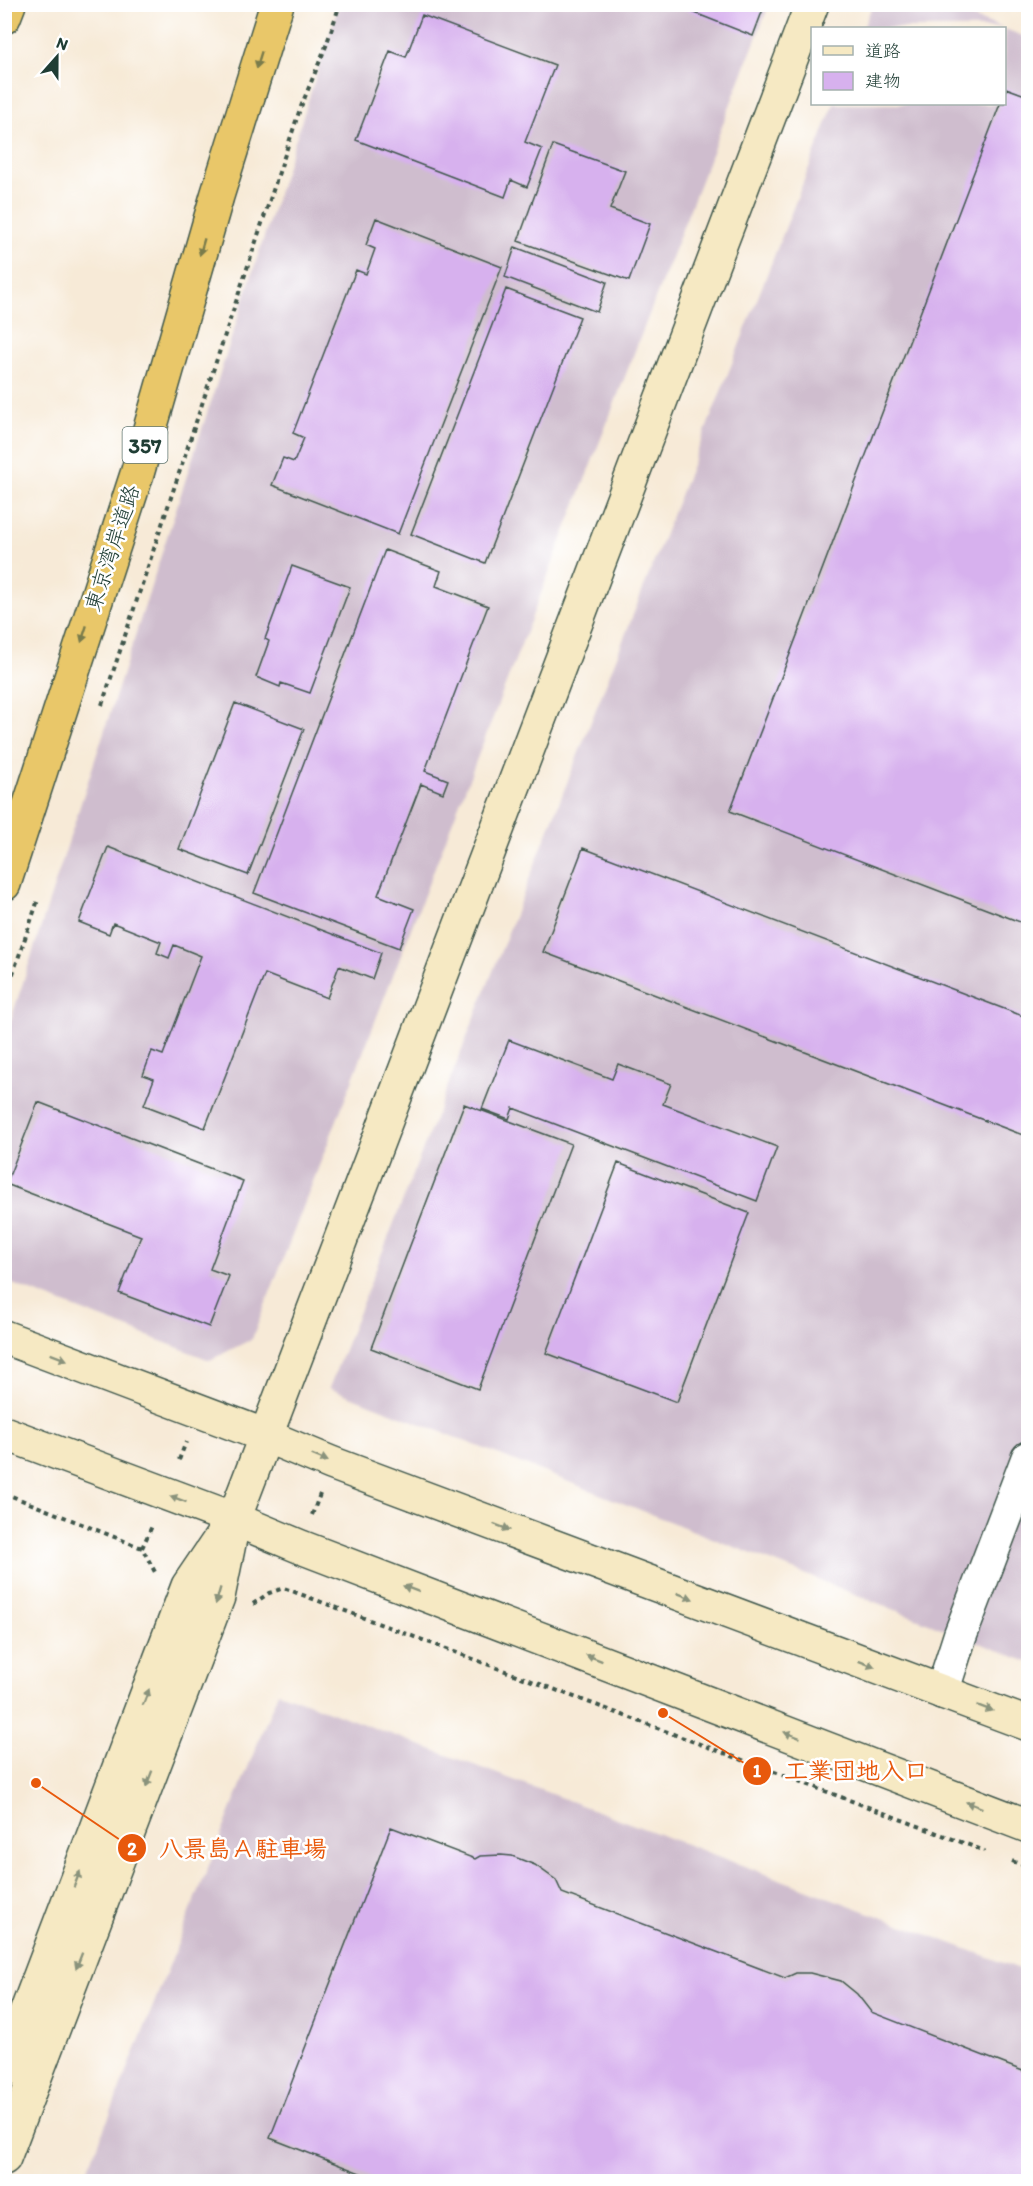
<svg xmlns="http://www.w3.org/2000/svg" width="1033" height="2186" viewBox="0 0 1033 2186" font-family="Itim,'Klee One',sans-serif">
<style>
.industrial{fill:#cfbdce}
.building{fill:#d7b1ee}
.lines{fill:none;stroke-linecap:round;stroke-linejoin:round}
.street-casing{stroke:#3f574c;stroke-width:36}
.secondary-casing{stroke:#3f574c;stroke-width:36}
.highway-casing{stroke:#3f574c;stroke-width:36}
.path{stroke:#3f574c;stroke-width:4;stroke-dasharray:4.5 4.5;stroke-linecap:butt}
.street{stroke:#fff;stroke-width:33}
.secondary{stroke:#f6e9c3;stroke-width:33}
.highway{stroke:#e9c769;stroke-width:33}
.oneway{fill:#7a7b4c}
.oneway2{fill:#8a937c}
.labels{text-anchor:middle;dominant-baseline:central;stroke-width:5;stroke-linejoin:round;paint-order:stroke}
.shield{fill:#fff;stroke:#627771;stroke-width:1.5}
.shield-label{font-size:21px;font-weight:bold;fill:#1f3d34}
.street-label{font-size:22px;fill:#1f3d34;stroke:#fff}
.leader{fill:none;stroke:#e8590c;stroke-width:2}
.callout-dot{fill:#e8590c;stroke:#fff;stroke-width:2}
.mark-label{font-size:18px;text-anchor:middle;font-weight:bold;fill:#fff}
.callout-label{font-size:24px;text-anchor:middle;font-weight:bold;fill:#e8590c;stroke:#fff;stroke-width:5;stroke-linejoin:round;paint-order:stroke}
</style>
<rect width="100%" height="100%" fill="#fff"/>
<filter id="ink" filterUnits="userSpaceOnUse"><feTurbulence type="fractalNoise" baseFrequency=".0167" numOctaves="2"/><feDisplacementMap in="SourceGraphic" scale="12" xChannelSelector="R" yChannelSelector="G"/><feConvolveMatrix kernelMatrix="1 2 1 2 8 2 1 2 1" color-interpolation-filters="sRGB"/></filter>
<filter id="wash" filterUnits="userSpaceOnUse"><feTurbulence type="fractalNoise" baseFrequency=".008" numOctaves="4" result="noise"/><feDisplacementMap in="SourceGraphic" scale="24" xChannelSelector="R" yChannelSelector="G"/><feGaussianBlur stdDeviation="1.35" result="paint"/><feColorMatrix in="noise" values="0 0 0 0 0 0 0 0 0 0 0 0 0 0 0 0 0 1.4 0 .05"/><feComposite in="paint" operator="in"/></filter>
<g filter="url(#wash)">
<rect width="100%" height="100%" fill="#f7ead7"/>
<path class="industrial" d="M873,4l65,1 65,23h-140z
M339,5h430l-517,1334 -42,21 -205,-79v-243z
M1005,29l23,9v1624l-699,-274 505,-1284h170z
M278,1692l750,280v209l-945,1z"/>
<g id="blocks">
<path class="building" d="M672,4h93l-12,32z
M422,15l133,50 -30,77 17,7 -15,38 -16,-7 -6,17 -149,-57 34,-89 16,6z
M1006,88l22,8v829l-298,-114 270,-707h4z
M553,145l72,26 -15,38 40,15 -21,57 -111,-40z
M376,218l126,49 -104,267 -126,-49 11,-27 11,4 10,-24 -11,-5 63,-163 10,4 9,-25 -9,-4z
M515,247l92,35 -10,30 -92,-35z
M506,289l74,28 -95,246 -74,-29z
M385,550l56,21 -5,15 52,20 -63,165 23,9 -5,13 -22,-9 -43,111 36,14 -15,39 -145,-55z
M292,566l58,21 -40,106 -29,-10 -1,4 -24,-10 13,-36 -4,-2z
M235,703l69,26 -56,146 -69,-26z
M108,847l273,106 -9,26 -33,-13 -12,32 -62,-24 -60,154 -61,-23 10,-26 -11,-4 9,-24 11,4 38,-99 -27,-11 -5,13 -12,-5 4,-11 -48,-19 -4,11 -30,-12z
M583,848l445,170v119l-485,-185z
M509,1040l103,39 6,-15 53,20 -8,20 114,43 -20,54 -244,-93 -4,11 -27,-10z
M38,1102l205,79 -33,88 19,7 -20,51 -90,-34 22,-57 -135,-52z
M464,1104l107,40 -93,245 -107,-41z
M618,1163l131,50 -72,189 -131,-49z
M391,1827l84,32 5,-3 21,-1 11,1 23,9 21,15 6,13 223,85 11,-5h14l31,8 16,13 14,18 157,61v109h-645l-113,-44z"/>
</g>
</g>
<g filter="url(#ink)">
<use href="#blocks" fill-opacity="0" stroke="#3f574c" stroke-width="1.5"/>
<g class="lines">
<defs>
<path id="street" d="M942,1692l18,-56 68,-178"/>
<path id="secondary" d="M4,1337l262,99 65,27 697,261
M4,1433l230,86 67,28 727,279
M4,2071l184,-485 38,-56
M4,2158l214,-561 16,-78 578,-1515"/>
<path id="highway" d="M4,17l5,-13
M4,884l133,-410 80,-278 60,-192"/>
</defs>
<use href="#street" class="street-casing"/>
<use href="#secondary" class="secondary-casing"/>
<use href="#highway" class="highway-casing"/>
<path class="path" d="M102,705l198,-596 26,-63 14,-42
M4,1000l34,-100
M179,1460l7,-18
M4,1493l138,55 13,24
M312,1515l8,-21
M142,1548l10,-22
M253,1604l16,-11 15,-5 701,263
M1012,1861l16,6"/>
<use href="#street" class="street"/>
<use href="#secondary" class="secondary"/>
<use href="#highway" class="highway"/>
</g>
<defs><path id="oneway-solid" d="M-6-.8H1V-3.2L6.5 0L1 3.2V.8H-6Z" transform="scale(1.5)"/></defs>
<g class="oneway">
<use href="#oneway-solid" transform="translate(259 60) rotate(107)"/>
<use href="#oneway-solid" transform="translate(202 247) rotate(106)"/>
<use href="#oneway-solid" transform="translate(84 634) rotate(108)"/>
</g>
<g class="oneway2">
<use href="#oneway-solid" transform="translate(59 1357) rotate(21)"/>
<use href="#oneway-solid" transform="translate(320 1458) rotate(22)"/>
<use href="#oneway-solid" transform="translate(178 1499) rotate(-160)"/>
<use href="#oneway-solid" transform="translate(502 1527) rotate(21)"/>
<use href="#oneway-solid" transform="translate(411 1589) rotate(-159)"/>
<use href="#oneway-solid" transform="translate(218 1596) rotate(106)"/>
<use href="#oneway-solid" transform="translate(685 1596) rotate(21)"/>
<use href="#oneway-solid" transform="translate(594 1658) rotate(-159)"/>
<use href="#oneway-solid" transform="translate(867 1664) rotate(21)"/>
<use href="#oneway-solid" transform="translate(146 1697) rotate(-69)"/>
<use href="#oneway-solid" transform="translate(985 1708) rotate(20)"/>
<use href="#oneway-solid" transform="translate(792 1735) rotate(-159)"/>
<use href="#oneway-solid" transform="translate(149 1779) rotate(111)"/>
<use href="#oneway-solid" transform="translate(974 1805) rotate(-159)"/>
<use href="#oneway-solid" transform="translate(77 1879) rotate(-69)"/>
<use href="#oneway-solid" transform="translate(79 1961) rotate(111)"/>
</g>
</g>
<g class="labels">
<rect class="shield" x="122.5" y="427" width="45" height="36" rx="4.5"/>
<g class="shield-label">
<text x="145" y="445">357</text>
</g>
<g class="street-label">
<text transform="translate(112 548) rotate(-72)">東京湾岸道路</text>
</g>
</g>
<path class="leader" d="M663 1713L757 1771M36 1783L132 1848"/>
<g class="callout-dot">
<circle cx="663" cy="1713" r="6"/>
<circle cx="36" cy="1783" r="6"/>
<circle cx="757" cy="1771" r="15"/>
<circle cx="132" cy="1848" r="15"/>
</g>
<g class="mark-label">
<text x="757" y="1777">1</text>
<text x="132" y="1855">2</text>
</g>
<g class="callout-label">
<text x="856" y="1779">工業団地入口</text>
<text x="243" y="1857">八景島Ａ駐車場</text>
</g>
<rect width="1033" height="2186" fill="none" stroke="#fff" stroke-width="24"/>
<rect x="811" y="27" width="195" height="78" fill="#ffffff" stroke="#a5b1ae" stroke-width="1.5"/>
<rect x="823" y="46" width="30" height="9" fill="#f6e9c3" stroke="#a5b1ae" stroke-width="1.5"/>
<text x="865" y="57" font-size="18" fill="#1f3d34">道路</text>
<rect x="823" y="72" width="30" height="18" fill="#d7b1ee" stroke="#a5b1ae" stroke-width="1.5"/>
<text x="865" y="87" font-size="18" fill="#1f3d34">建物</text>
<g transform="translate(57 57) rotate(21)" stroke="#ffffff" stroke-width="4.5" paint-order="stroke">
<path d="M0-4.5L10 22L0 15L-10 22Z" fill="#1f3d34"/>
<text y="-9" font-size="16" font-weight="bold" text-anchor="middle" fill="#1f3d34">N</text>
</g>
</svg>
